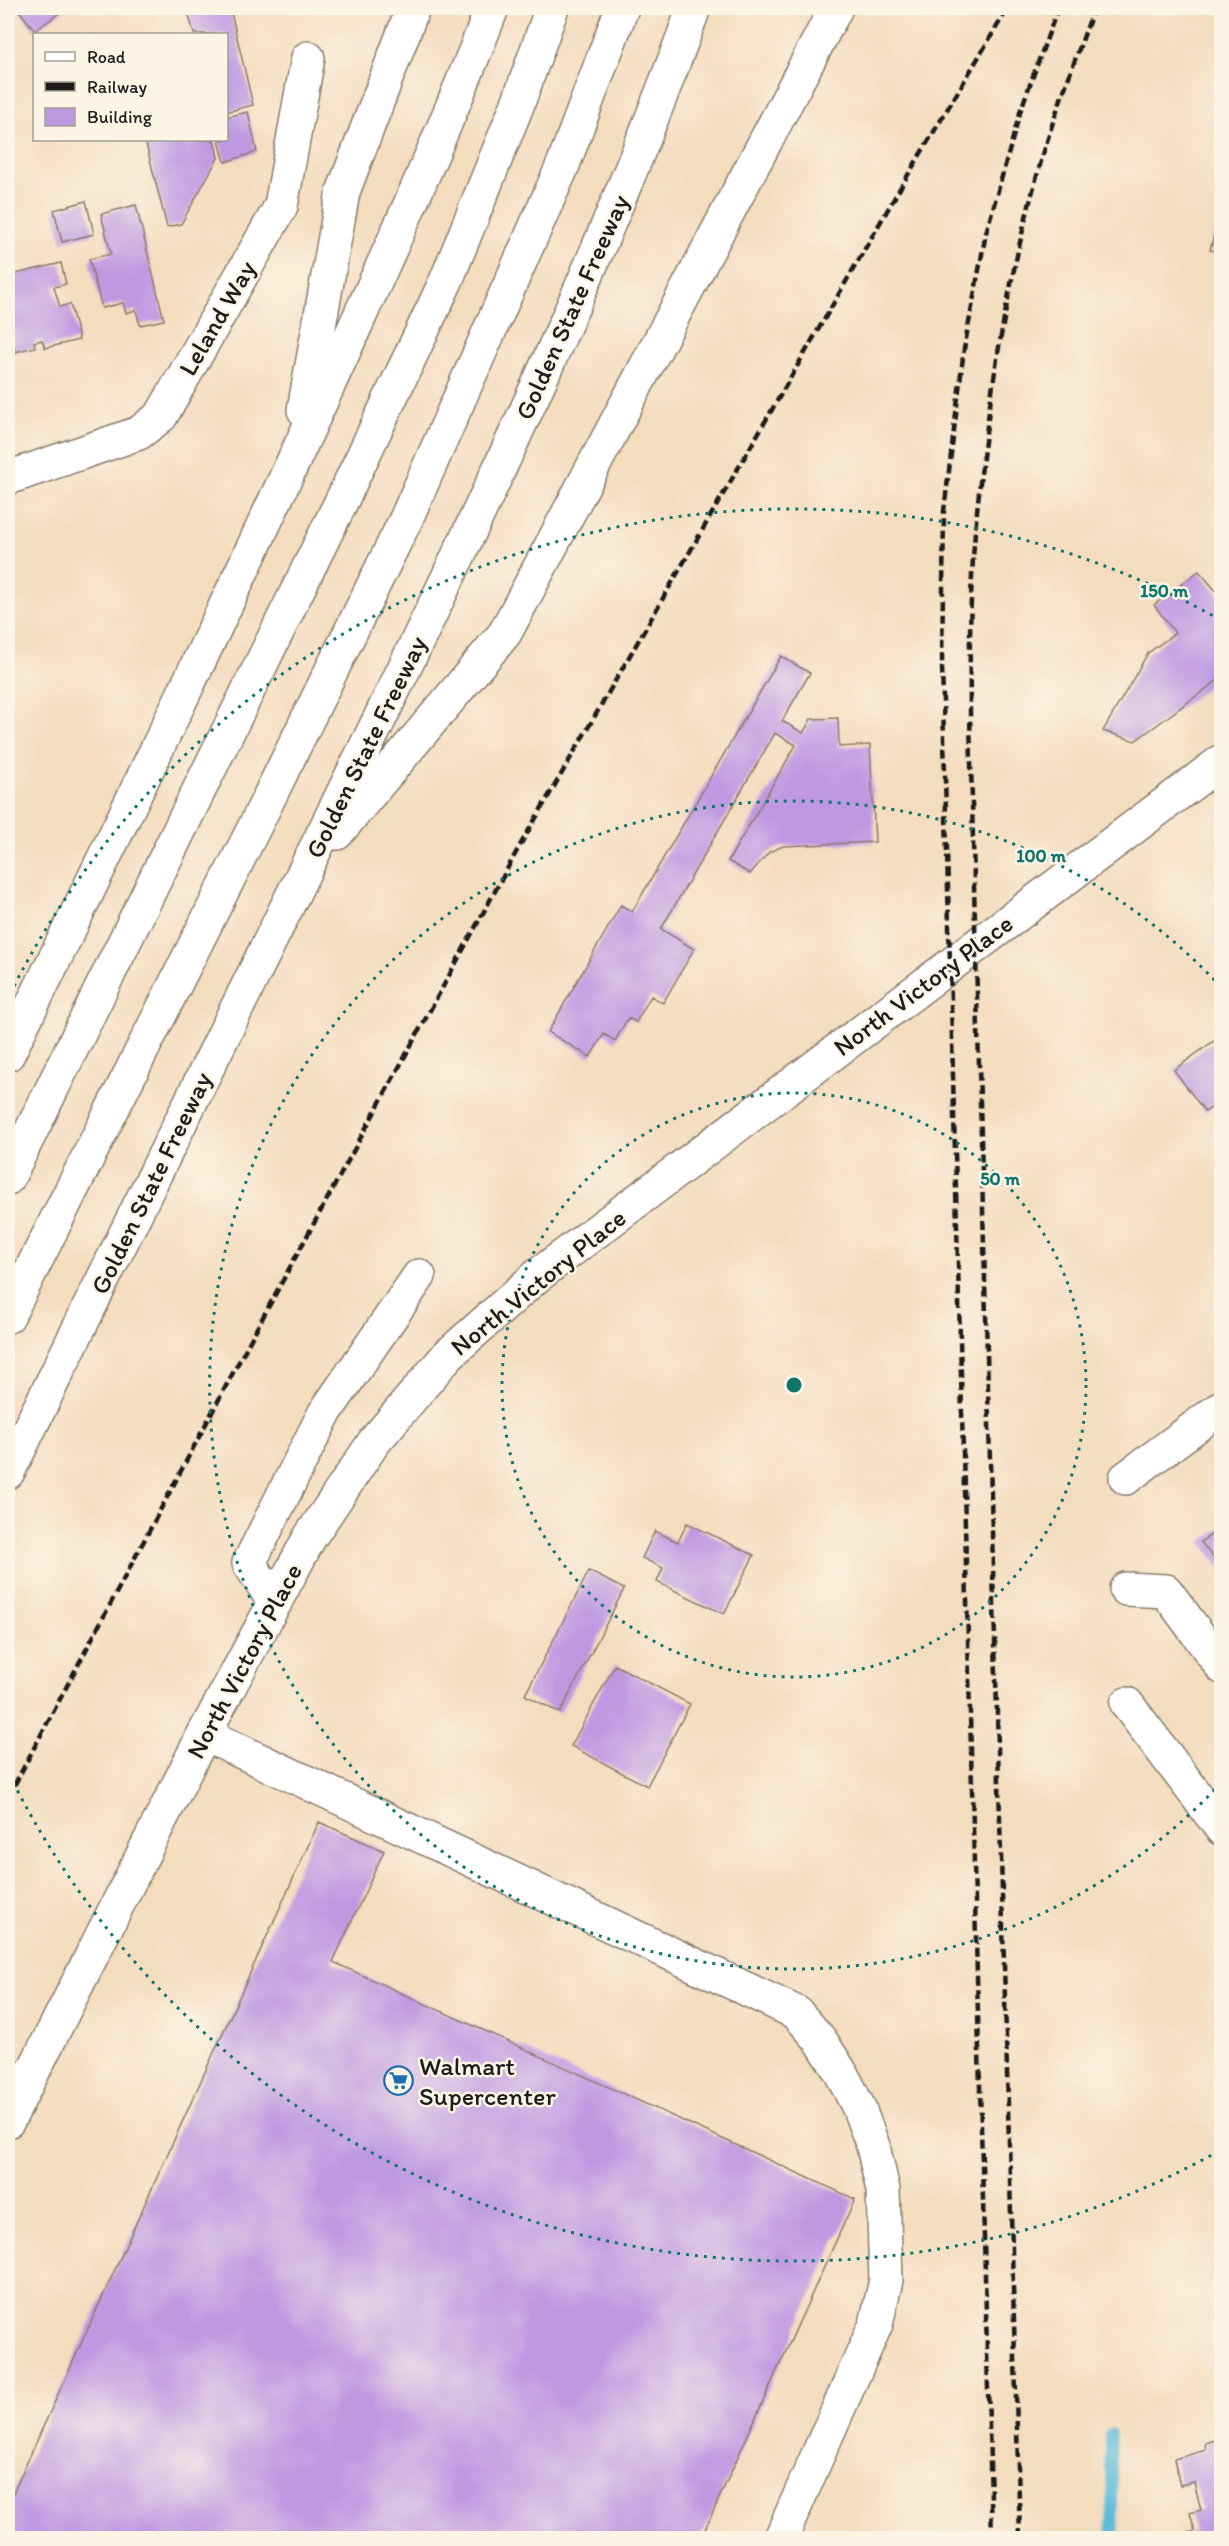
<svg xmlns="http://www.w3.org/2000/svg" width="1229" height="2546" viewBox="0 0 1229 2546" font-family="Itim,sans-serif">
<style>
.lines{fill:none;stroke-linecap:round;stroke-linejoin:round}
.stream{stroke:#5bbbd9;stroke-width:12}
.building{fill:#be99e2}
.minor-casing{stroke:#887c6d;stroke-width:36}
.major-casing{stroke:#887c6d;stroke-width:36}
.highway-casing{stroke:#887c6d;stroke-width:36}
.minor{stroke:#fff;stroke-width:33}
.major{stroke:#fff;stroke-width:33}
.highway{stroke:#fff;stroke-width:33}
.rail{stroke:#1c1c1c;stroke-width:4.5;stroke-dasharray:9 4.5;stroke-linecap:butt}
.ring{fill:none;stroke:#0f766e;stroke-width:3;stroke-dasharray:3 6}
.labels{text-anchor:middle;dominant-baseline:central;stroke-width:5;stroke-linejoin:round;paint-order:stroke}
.street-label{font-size:26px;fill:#1c1c1c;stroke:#fcf5e5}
.poi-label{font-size:26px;fill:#1c1c1c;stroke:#fcf5e5;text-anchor:start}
.centre{fill:#0f766e;stroke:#fcf5e5;stroke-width:3}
.ring-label{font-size:18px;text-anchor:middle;font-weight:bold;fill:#0f766e;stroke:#fcf5e5;stroke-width:5;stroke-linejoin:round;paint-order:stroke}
</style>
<rect width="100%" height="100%" fill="#fcf5e5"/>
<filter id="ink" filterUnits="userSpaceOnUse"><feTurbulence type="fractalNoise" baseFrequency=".0167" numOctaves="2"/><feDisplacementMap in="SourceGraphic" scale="12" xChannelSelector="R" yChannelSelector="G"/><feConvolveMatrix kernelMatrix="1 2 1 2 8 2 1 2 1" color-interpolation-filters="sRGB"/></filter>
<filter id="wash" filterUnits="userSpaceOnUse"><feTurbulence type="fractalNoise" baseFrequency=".008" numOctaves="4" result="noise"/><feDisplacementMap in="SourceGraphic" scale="24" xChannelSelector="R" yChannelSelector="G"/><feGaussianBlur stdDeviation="1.35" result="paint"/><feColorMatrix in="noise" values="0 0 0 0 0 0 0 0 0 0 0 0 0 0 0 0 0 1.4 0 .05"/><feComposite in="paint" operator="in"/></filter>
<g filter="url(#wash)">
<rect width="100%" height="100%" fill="#f4dcbe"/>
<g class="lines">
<path class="stream" d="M1110,2434l3,104"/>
</g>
<g id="blocks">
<path class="building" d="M17,8h49l-31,23z
M187,8h43l23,97 -27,7v-78h-32z
M248,112l9,40 -32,10 -6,-22h7v-23z
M145,140h69l4,18 -37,66 -14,3z
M86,201l8,33 -32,8 -8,-32z
M136,205l28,115 -24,5 -4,-15 -10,3 -3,-10 -21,5 -13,-49 22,-5 -10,-40z
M1221,210h1v43l-12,-3z
M61,263l5,21 -12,3 6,20 10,-3 9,36 -34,8 -3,-8 -8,2 1,5 -20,5 -7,-29v-47z
M1199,571l23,27v79l-87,64 -32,-10 45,-78 27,-20 -21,-28z
M781,656l29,17 -28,48 21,12 8,-14 27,-1 1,29 31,-2 5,97 -92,4 -14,6 -19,22 -22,-13 68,-116 -21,-12 -114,196 33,20 -31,54 -12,-7 -15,26 -8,-4 -13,23 -11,-7 -14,23 -42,-25 73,-127 11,7z
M1222,1035v65l-17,12 -31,-42z
M687,1523l67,32 -30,59 -67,-32 6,-14 -21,-10 13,-27 23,11z
M1222,1527v42l-21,-27z
M589,1571l35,18 -64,124 -35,-18z
M615,1665l75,39 -43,82 -76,-40z
M319,1822l65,29 -51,111 522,237 -154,339h-693v-34z
M1219,2439l3,9v90h-33l-1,-5 7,-2 -5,-18 11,-3 -7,-28 -14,3 -6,-26 32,-9 -1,-7z"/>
</g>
</g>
<g filter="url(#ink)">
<use href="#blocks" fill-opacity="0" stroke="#887c6d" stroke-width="1.5"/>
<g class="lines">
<defs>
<path id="minor" d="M8,478l131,-45 22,-17 120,-210 27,-148
M1126,1478l96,-71
M1126,1589l40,2 56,76
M1127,1704l95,125
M204,1734l593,279 24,28 19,30 18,35 15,40 10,44 3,90 -10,44 -95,214"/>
<path id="major" d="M275,1603l-26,-40 75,-149 95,-138
M8,2121l196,-387 106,-197 64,-95 74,-87 89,-79 685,-515"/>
<path id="highway" d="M304,410l39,-218 70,-184
M337,833l168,-200 331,-625
M8,1054c114,-232 228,-465 335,-701 52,-114 104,-228 149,-345
M8,1178l335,-680 103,-217 71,-175 35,-98
M8,1316l249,-494 149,-303 157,-354 59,-157
M8,1472c125,-253 251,-505 374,-758 113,-232 223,-464 312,-706"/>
</defs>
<use href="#minor" class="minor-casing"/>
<use href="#major" class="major-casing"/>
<use href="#highway" class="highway-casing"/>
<use href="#minor" class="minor"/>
<use href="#major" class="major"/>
<use href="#highway" class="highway"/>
<path class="rail" d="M8,1797l244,-460 266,-488 381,-659 109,-182
M992,2538l-50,-1874 2,-153 20,-162 22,-116 35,-124 37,-101
M1020,2538l-46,-1652c-2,-116 -9,-237 1,-354 13,-139 36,-280 79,-413 13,-38 27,-75 40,-111"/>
</g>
</g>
<g class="ring">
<circle cx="794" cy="1385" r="292"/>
<path d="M1221 1783A584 584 0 1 1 1221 987"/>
<path d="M1219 2151A876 876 0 0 1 10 1776M10 994A876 876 0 0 1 1219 619"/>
</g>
<defs>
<symbol id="supermarket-ring" viewBox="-11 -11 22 22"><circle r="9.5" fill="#fcf5e5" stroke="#1f6fb2" stroke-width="1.5"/><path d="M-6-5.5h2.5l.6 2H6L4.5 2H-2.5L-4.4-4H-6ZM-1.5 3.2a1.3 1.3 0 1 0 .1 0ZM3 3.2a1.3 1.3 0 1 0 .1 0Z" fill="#1f6fb2"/></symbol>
</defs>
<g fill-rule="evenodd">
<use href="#supermarket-ring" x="382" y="2064" width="33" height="33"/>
</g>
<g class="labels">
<g class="street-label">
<text transform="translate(572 307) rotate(-66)">Golden State Freeway</text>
<text transform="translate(217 318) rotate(-60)">Leland Way</text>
<text transform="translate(366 747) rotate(-64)">Golden State Freeway</text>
<text transform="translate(923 985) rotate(-37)">North Victory Place</text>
<text transform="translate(151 1183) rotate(-64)">Golden State Freeway</text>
<text transform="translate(538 1282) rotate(-39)">North Victory Place</text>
<text transform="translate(244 1661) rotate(-62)">North Victory Place</text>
</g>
<g class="poi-label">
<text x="419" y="2066">Walmart<tspan x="419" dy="30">Supercenter</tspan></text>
</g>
</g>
<circle cx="794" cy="1385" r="9" class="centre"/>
<g class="ring-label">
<text x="1164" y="597">150 m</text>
<text x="1041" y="862">100 m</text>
<text x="1000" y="1185">50 m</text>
</g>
<rect width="1229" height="2546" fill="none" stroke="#fcf5e5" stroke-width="30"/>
<rect x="33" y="33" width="195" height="108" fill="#fcf5e5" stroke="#a29e95" stroke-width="1.5"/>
<rect x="45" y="52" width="30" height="9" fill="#ffffff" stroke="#a29e95" stroke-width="1.5"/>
<text x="87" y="63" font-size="18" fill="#1c1c1c">Road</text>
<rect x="45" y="82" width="30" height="9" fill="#1c1c1c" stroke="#a29e95" stroke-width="1.5"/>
<text x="87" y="93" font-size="18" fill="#1c1c1c">Railway</text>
<rect x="45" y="108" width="30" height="18" fill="#be99e2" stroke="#a29e95" stroke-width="1.5"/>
<text x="87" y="123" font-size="18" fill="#1c1c1c">Building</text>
</svg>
